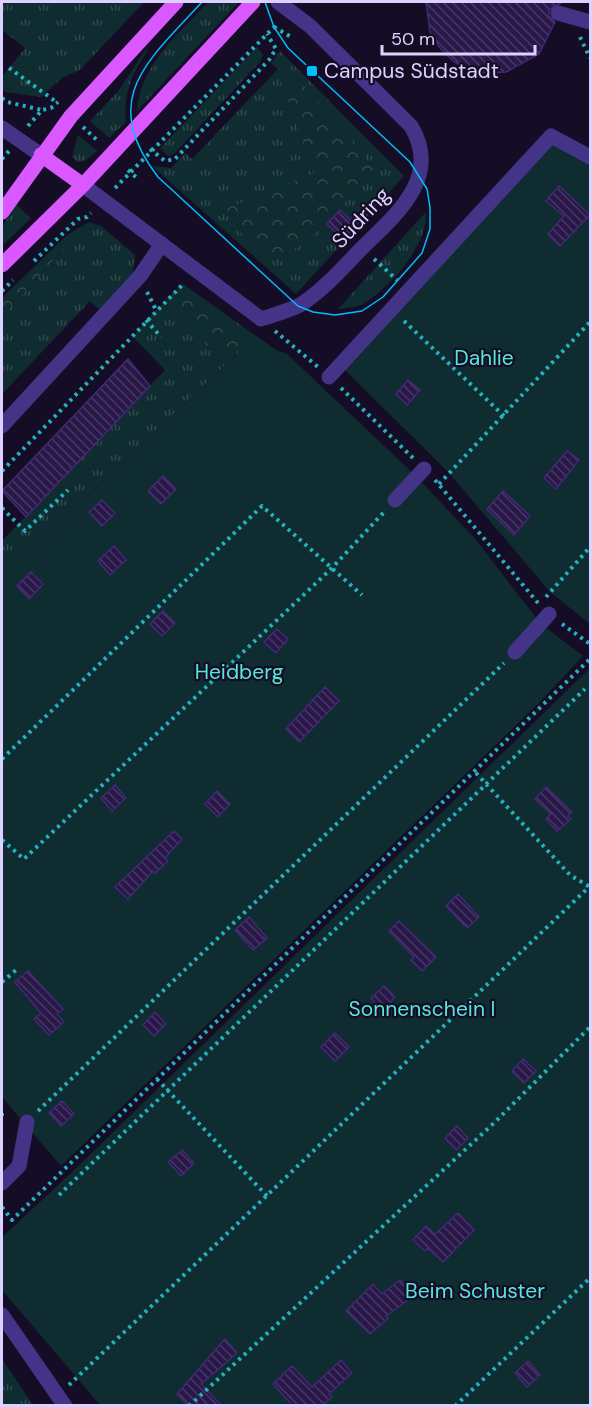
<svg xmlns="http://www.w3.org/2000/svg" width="592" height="1407" viewBox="0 0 592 1407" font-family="'DM Sans',sans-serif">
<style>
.grass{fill:url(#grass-tufts)}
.forest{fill:url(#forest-crowns)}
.garden{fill:#0f2c30}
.building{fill:url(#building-back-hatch);stroke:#422876;stroke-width:1.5}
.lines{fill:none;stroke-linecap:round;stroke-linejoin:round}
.path{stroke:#25b2bf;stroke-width:4;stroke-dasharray:3 4.5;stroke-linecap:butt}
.minor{stroke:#443488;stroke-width:15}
.major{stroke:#d958ff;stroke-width:15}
.tram{stroke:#00befc;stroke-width:1.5}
.poi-dot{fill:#00befc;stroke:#150d25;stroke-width:2}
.labels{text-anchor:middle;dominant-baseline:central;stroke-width:4.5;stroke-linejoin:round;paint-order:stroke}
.poi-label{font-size:21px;fill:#ddd1ff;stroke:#150d25;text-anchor:start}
.street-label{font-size:21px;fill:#ddd1ff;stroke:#150d25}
.park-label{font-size:21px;fill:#54e8d9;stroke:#150d25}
</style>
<defs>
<pattern id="grass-tufts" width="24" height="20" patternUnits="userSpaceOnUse" patternTransform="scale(1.5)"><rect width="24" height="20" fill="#0f2c30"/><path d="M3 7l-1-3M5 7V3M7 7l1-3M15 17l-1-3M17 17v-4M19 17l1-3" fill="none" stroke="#324a4f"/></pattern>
<pattern id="forest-crowns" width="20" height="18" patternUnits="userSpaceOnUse" patternTransform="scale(1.5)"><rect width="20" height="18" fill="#0f2c30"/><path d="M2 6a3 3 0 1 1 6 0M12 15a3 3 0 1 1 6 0" fill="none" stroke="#324a4f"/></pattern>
<pattern id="building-back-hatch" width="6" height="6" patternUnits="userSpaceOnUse" patternTransform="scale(1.5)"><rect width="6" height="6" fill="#281748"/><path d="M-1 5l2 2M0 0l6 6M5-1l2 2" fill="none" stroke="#473863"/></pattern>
</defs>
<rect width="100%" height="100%" fill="#150d25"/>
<path class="grass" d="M2,2h142l-64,68 -18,8 -21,19 -36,-5 -3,-4v-11l23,-29 -23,-18z
M208,2h31l-102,109c3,-46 42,-78 71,-109z
M257,47l6,8 -3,7 -86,92 -6,2 -8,-8z
M146,49l2,1c-16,23 -25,44 -22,72l-17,16 -19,-17 29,-31z
M280,51l124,125 -108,118 -144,-128 19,2 14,-15 7,6 86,-90 -7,-6z
M78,135l19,16 -12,10 -7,1 -6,-5z
M16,205l15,13 -29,28v-19z
M426,212c2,34 -37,77 -65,93 -7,3 -16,3 -23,4z
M89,222l12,4 34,29 -3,23 -30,34 -12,-11 -88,93v-78z
M183,284l73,52 -254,241v-36l163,-171 -32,-33 13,-17z
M2,1359l31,46h-31z"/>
<path class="forest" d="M294,74l80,94 -47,56 -44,34 -29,-9 -31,-39 91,-37 -33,-92z
M89,222l-87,94v-18l65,-63z
M187,293l54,40 15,3 20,14 -16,14 -25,-17 -28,-1 -17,-25 -18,-15z"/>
<path class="garden" d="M551,128l39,23v473l-40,-32 -100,-118 -113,-112z
M256,336l20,14 11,4 130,123 60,64 63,82 43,33 -43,46 -479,464 -59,-69v-520z
M590,668v737h-490l-98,-115v-53l68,-63z"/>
<path class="building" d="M426,2h136l-13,8v6l6,6 -16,32 -33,18 -19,1 -18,-2 -16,-10 -13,-13 -10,-16z
M559,186l31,29 -30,31 -12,-12 16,-18 -18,-15z
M340,210l16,15 -13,14 -16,-15z
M128,359l22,27 -124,131 -24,-26z
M408,380l12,10 -13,15 -11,-11z
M567,451l12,9 -23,29 -12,-11z
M163,476l13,13 -15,15 -13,-13z
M503,491l27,25 -16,19 -27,-26z
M102,500l13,13 -13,13 -13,-14z
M114,546l12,14 -16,15 -12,-14z
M31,572l12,12 -14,15 -12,-13z
M163,611l12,12 -13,13 -12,-12z
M277,629l11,10 -12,14 -12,-11z
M325,687l14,14 -40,41 -13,-13z
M115,785l11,13 -14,13 -11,-13z
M546,787l26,25 -4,4 3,3 -14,12 -11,-12 5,-5 -16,-15z
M217,791l13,13 -12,13 -13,-13z
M174,831l8,8 -17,19 3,3 -13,12 -2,-2 -25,28 -13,-12z
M458,894l21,23 -12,11 -21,-22z
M249,917l18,21 -14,12 -18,-20z
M399,921l37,36 -14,14 -11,-11 3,-3 -25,-26z
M28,971l35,38 -6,5 7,8 -15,13 -15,-16 7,-6 -26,-31z
M384,986l11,11 -13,13 -11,-12z
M155,1012l11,12 -12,12 -11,-11z
M335,1033l14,14 -14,14 -14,-14z
M523,1059l13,12 -12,12 -12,-12z
M62,1101l12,13 -13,12 -12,-13z
M457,1126l11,12 -12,12 -11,-12z
M182,1150l12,13 -13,13 -13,-14z
M458,1213l16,17 -31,32 -15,-14 -3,3 -12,-11 13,-14 9,8z
M400,1280l12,17 -26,19 2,2 -18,16 -24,-23 27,-27 9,10z
M225,1339l12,14 -36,31 21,22h-33l-12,-12z
M341,1360l11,13 -23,21 3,3 -10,9h-29l-20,-22 19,-18 20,21z
M528,1361l12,14 -13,12 -12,-14z"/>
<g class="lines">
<path class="path" d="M274,27l19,11
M580,37l10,21
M9,68l49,35
M2,98l5,4 35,8
M28,126l14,-16 9,-2 7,-6
M83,127l16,15
M150,149l15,12 10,-2 94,-99 7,-11 -9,-15
M2,159l7,-8
M128,170l11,10
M115,188l163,-165
M374,259l23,21
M34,261l44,-42 9,-2 4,-4
M2,291l11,-11
M147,292l9,18
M146,320l15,17
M404,321l100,95
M275,331l43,36
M341,388l72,70
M2,471l182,-188
M435,480l103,123
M439,484l151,-162
M2,508l23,23 43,-41
M546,597l44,-50
M562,624l28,20
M2,759l260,-253 100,89
M476,773l94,102 20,12
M2,840l22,19 307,-290 53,-57
M2,982l14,-12
M157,1079l110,117
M38,1111l466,-448
M2,1113v3
M59,1195l526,-506
M2,1207l10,13 578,-561
M69,1385l521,-499
M189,1406l306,-284 95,-95
M455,1406l135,-128"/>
<path class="minor" d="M558,13l32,9
M2,128l39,27
M83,185l178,134c12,-4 27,-8 39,-14 22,-14 40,-34 58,-53 35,-35 85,-73 53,-126l-101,-100 -32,-24
M329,377l222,-241 39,21
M2,426l138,-150 22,-32
M395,500l29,-31
M515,652l34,-38
M2,1183l17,-17 8,-44
M2,1315l63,91"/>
<path class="major" d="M41,155l42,30
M2,212l69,-96 105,-114
M2,265l81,-80 170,-183"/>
<path class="tram" d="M202,2c-54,59 -104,96 -44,175l140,129 15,6 22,3 27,-4 21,-14 39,-44 8,-24v-22l-3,-18 -17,-27 -122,-114 -14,-21 -9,-25"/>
</g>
<rect class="poi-dot" x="306" y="65" width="12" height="12" rx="3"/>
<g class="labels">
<g class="poi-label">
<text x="324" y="71">Campus Südstadt</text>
</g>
<g class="street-label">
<text transform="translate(361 218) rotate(-47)">Südring</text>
</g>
<g class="park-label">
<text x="484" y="358">Dahlie</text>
<text x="239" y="672">Heidberg</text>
<text x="422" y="1009">Sonnenschein I</text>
<text x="475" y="1291">Beim Schuster</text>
</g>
</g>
<rect width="592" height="1407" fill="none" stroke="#ddd1ff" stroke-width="6"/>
<path d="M382 45v9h153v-9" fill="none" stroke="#ddd1ff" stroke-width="3"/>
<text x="391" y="45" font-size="18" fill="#ddd1ff" stroke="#150d25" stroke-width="4.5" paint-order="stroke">50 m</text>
</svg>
